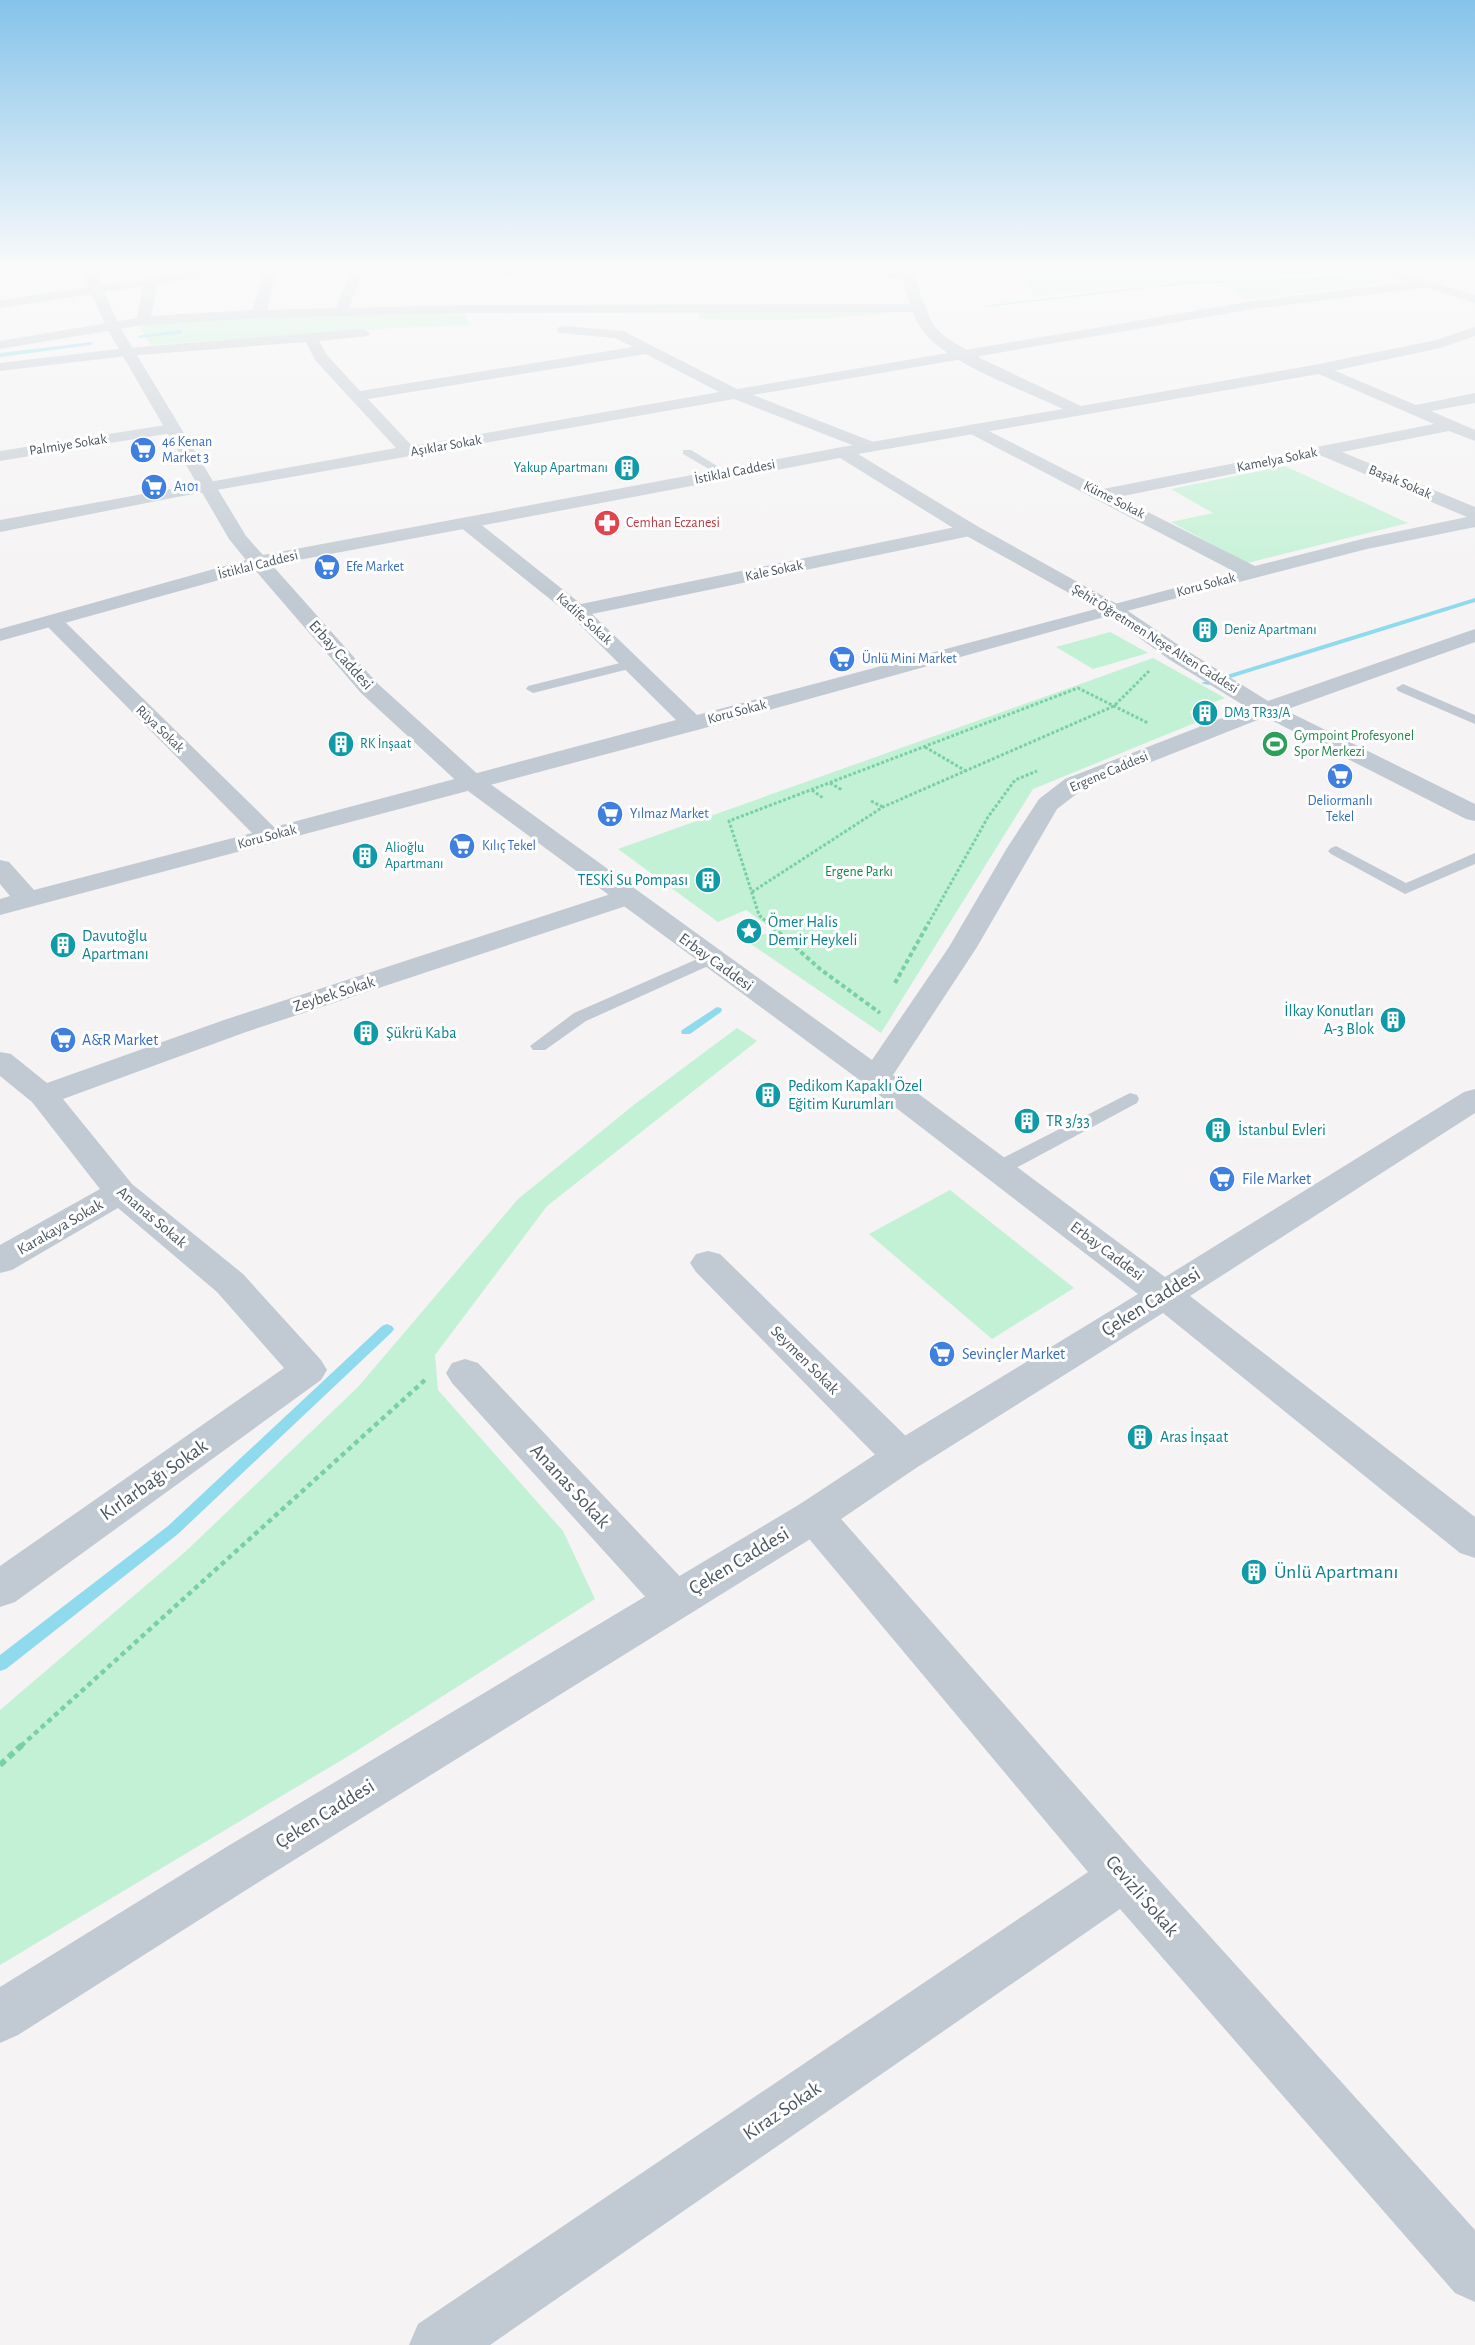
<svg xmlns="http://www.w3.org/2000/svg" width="1475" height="2345" viewBox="0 0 1475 2345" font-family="'Alegreya Sans',sans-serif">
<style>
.green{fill:#c3f1d5}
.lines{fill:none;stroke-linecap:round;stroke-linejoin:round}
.stream{fill:#90daee;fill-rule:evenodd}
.path-far3{stroke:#7ad0a6;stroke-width:3;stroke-dasharray:3 2;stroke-linecap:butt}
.path-far2{stroke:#7ad0a6;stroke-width:4;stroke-dasharray:4.5 3;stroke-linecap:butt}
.path-far1{stroke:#7ad0a6;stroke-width:4.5;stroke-dasharray:5 4;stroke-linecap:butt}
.path{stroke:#7ad0a6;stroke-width:6;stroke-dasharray:7 4.5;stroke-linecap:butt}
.service{fill:#c1cad2;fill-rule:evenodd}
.minor{fill:#c1cad2;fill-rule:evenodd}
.tertiary{fill:#c1cad2;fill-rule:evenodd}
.labels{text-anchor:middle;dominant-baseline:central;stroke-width:6;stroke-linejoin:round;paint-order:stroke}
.far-shop-label{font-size:14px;fill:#366cbe;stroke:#fff;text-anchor:start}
.far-street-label{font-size:14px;fill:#4a5661;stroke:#fff}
.far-culture-label{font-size:14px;fill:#0d838f;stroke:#fff;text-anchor:start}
.far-health-label{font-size:14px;fill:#be3a42;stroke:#fff;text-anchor:start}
.far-leisure-label{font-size:14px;fill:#27864d;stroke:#fff;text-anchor:start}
.far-park-label{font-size:14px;fill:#17864f;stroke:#fff}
.street-label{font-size:16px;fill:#4a5661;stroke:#fff}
.culture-label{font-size:16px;fill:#0d838f;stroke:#fff;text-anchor:start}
.shop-label{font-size:16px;fill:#366cbe;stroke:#fff;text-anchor:start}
.near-street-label{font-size:20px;fill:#4a5661;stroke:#fff}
.near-culture-label{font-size:20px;fill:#0d838f;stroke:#fff;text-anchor:start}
</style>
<rect width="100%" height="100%" fill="#f5f3f3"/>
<path class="green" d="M1347,268l13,3 -49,5 -118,5 -159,15 -14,-25h295z
M1371,277l16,6 -141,16 -25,-15z
M700,311h189l2,2c-64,7 -127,8 -192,6z
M464,313l6,12 -73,3 -246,17 -14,-21 104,-6z
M1285,466l123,57 -161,40 -76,-41 42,-9 -42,-24z
M1110,632l38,21 -55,16 -37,-22z
M1153,658l72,40 -36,14 13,8 -169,69 -152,244 -133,-91 25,-12 -27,-20 -28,12 -100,-73z
M737,1028l20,13 -210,165 -112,149 3,35 125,141 32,68 -240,153 -355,213v-255l185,-158 173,-165 160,-188 117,-95z
M950,1190l124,98 -82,51 -123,-105z"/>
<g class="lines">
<path class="stream" d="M1399,265h7l-14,5 -2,-1z
M1377,273l2,2 -67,5 -125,4 -202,23 -2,-1 204,-24 125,-4z
M180,330l2,3 -42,5 -3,-2z
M93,342l-2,3 -91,12v-4z
M1475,598v4l-267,83 -7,-2z
M717,1007l4,1 1,2 -1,2 -31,22h-8l-1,-2 1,-2z
M387,1324l5,2 2,3 -2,3 -214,202 -172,135 -6,2v-16l168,-129 214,-200z"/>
<path class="path-far3" d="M925,747l41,24
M830,783l12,7
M812,790l11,8
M871,801l12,6
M752,892l131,-85 231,-101 35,-35
M769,924l-10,-9 -30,-94 349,-133 70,35
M928,924l60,-107 27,-37 22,-9"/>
<path class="path-far2" d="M767,922l53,47 60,44
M895,983l34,-61"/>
<path class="path-far1" d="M21,1746l404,-366"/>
<path class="path" d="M0,1765l22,-20"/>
<path class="service" d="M683,450h8l39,24 -9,2 -38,-22z
M632,660l6,4 -1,3 -104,26 -7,-4 2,-3z
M1403,684l72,31v9l-77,-33 -2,-3z
M1336,846l70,37 69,-30v11l-70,30 -74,-40 -3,-3 3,-3z
M711,953l8,5 -2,4 -131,59 -41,29h-12l-3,-4 44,-33z
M1130,1093l7,2 2,4 -2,4 -132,71 -7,1 -7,-1 -3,-5 3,-5z"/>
<path class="minor" d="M0,265h21l-2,3 -19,3z
M265,265h12l-10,45 69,-2 17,-43h12l-16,43 112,-3 458,-1 7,4 -7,4 -458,1 -202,5 -116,7 -143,24v-8l137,-23 7,-37 7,-4 7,4 -7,35 102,-6z
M903,265l324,2 115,-2 -2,3 -27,6 -400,-2v5l-5,1 -459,-2 -6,-4 6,-4 452,2 -1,-2z
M1426,280l5,1 2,3 -2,3 -178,22 -500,86 123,48 2,4 -8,5 -136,-53 -557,98 -177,35v-12l396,-72 -81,-88 -9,-18 -179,14 -127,15v-8l127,-15 236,-19 7,4 -2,3 -49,5 8,14 33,36 273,-44 -18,-9 -56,-5 -2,-3 2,-3 5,-1 59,5 114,58 516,-88zM646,354l73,38 -307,54 -44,-47z
M1319,364l97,41 59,-12v10l-44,8 44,19v11l-26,-10 -107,21 133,55v20l-108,22 -248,64 -418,116 -701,186v-16l10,-3 -10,-12v-24l9,2 25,28 218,-57 -206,-208 -3,-4 3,-4 7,-2 7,2 214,210 402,-107 -106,-105 -110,-88 -2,-4 2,-4h14l107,85 389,-80 7,2 2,4 -2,4 -7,2 -378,78 105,101 538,-143 -268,-140 -2,-3 8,-5 6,2 124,63 331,-65 -120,-52 -3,-3 3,-3zM1322,456l145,61 -101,21 -111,28 -137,-69z
M172,424l8,5 -2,3 -178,29v-10z
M626,889l9,2 4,6 -4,6 -389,129 -183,67 69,85 111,90 78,86 6,10 -6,10 -306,222 -15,5v-41l284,-198 -67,-76 -99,-84 -106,62 -12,3v-28l100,-56 -68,-87 -32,-26v-24l11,2 36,29 177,-63z
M708,1251l12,3 196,192 6,11 -6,11 -14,5 -14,-5 -192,-196 -6,-9 6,-9z
M465,1359l13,4 211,223 6,13 -6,13 -15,5 -15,-5 -207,-229 -6,-10 6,-10z
M814,1499l14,5 313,356 334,370v72l-20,-9 -335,-384 -630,436h-81l9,-21 670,-452 -288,-344 -6,-12 6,-12z"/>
<path class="tertiary" d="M80,265h12l9,20 132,-20h31l-6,4 -154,23 16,35 126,209 17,19 579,-108 221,-38c-39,-19 -116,-45 -141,-79 -13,-19 -16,-44 -24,-65h12l18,49 6,12 11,11 37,22 99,47 238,-42 117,-24 39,-13v9l-35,12 -121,26 -461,80 119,72 142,79 67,45 82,51 207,-72v13l-190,68 190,94v17l-9,-2 -201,-102 -182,72 -26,20 -80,138 -84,128 272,202 299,-185 11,-3v24l-285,183 285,221v41l-15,-5 -297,-240 -247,155 -88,60 -566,352 -244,155 -18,8v-56l228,-141 572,-342 88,-58 250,-152 -273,-210 -401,-296 -103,-95 -106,-123 -255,71v-12l246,-69 -17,-21 -123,-212 -14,-33 -92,14v-8l89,-13zM840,458l123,76 142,79 65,47 78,48 -183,71 -26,20 -32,49 -58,99 -77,113 -390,-282 -105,-95 -105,-118z
M1359,265h19l97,30v8l-114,-35z"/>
</g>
<linearGradient id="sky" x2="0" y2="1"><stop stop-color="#85c3ea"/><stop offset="0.45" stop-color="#fafafa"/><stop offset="1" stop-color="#fafafa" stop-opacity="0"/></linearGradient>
<rect width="1475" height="593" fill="url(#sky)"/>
<defs>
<symbol id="supermarket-disc" viewBox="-11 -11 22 22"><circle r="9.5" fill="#3f7fe0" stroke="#fff"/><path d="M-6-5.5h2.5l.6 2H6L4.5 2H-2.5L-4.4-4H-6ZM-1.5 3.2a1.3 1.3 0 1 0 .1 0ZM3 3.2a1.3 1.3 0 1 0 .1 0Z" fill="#fff"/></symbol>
<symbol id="building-disc" viewBox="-11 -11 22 22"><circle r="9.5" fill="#0f9aa8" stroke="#fff"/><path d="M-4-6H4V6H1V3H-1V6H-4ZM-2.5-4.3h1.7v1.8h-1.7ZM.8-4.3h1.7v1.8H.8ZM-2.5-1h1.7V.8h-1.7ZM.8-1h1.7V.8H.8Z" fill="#fff"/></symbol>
<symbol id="pharmacy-disc" viewBox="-11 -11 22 22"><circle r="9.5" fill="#e0444e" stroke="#fff"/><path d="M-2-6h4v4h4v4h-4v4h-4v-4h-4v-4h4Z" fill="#fff"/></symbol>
<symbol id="stadium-disc" viewBox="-11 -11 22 22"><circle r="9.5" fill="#2e9e5b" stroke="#fff"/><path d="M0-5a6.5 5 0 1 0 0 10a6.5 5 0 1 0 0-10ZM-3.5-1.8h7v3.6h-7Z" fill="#fff"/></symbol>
<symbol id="sight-disc" viewBox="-11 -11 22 22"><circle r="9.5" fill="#0f9aa8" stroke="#fff"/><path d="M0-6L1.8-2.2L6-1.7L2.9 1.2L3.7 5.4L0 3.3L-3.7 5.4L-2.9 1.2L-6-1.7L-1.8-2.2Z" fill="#fff"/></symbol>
</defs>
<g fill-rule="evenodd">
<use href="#supermarket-disc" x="128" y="435" width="30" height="30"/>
<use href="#building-disc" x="612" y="453" width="30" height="30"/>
<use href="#supermarket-disc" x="139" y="472" width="30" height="30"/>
<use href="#pharmacy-disc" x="592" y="508" width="30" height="30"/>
<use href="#supermarket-disc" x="312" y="552" width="30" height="30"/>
<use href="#building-disc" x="1190" y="615" width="30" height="30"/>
<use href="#supermarket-disc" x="827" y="644" width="30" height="30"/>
<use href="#building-disc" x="1190" y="698" width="30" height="30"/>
<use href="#building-disc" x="326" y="729" width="30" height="30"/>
<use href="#stadium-disc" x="1260" y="729" width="30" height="30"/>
<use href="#supermarket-disc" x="1325" y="761" width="30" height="30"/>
<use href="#supermarket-disc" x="595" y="799" width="30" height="30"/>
<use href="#supermarket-disc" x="447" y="831" width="30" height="30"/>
<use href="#building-disc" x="350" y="841" width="30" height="30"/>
<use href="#building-disc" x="693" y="865" width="30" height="30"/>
<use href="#sight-disc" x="734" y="916" width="30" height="30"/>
<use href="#building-disc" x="48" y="930" width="30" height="30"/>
<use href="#building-disc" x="1378" y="1005" width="30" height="30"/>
<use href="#building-disc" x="351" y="1018" width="30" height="30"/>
<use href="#supermarket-disc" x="48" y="1025" width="30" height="30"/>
<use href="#building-disc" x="753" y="1080" width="30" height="30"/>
<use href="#building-disc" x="1012" y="1106" width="30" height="30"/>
<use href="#building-disc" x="1203" y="1115" width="30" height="30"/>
<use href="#supermarket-disc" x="1207" y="1164" width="30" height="30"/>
<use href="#supermarket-disc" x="927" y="1339" width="30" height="30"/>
<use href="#building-disc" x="1125" y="1422" width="30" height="30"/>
<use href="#building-disc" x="1239" y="1557" width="30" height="30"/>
</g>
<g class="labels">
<g class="far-shop-label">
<text x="162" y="442">46 Kenan<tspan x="162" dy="16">Market 3</tspan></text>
<text x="174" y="487">A101</text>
<text x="346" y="567">Efe Market</text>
<text x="862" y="659">Ünlü Mini Market</text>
<text x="1340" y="801" text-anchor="middle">Deliormanlı<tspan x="1340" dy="16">Tekel</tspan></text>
<text x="630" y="814">Yılmaz Market</text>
<text x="482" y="846">Kılıç Tekel</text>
</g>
<g class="far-street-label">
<text transform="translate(68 445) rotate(-9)">Palmiye Sokak</text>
<text transform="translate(446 446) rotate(-10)">Aşıklar Sokak</text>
<text transform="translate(1277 460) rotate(-11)">Kamelya Sokak</text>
<text transform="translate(735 472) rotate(-11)">İstiklal Caddesi</text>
<text transform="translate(1400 482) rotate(23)">Başak Sokak</text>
<text transform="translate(1114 500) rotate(27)">Küme Sokak</text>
<text transform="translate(258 565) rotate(-14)">İstiklal Caddesi</text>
<text transform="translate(774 571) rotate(-12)">Kale Sokak</text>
<text transform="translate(1206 585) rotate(-15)">Koru Sokak</text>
<text transform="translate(584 619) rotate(42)">Kadife Sokak</text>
<text transform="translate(1155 639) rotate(32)">Şehit Öğretmen Neşe Alten Caddesi</text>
<text transform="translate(737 712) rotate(-15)">Koru Sokak</text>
<text transform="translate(160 729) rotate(44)">Rüya Sokak</text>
<text transform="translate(1109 772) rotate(-23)">Ergene Caddesi</text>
<text transform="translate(267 837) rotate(-15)">Koru Sokak</text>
</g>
<g class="far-culture-label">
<text x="608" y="468" text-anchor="end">Yakup Apartmanı</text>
<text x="1224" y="630">Deniz Apartmanı</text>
<text x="1224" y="713">DM3 TR33/A</text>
<text x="360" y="744">RK İnşaat</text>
<text x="385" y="848">Alioğlu<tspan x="385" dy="16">Apartmanı</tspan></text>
</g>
<g class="far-health-label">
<text x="626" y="523">Cemhan Eczanesi</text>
</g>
<g class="far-leisure-label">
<text x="1294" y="736">Gympoint Profesyonel<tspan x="1294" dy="16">Spor Merkezi</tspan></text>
</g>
<g class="far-park-label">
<text x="859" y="872">Ergene Parkı</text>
</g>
<g class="street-label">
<text transform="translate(341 655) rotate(48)">Erbay Caddesi</text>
<text transform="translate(716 962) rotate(36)">Erbay Caddesi</text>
<text transform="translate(334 994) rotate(-18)">Zeybek Sokak</text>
<text transform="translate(152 1217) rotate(40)">Ananas Sokak</text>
<text transform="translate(60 1227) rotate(-30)">Karakaya Sokak</text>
<text transform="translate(1107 1251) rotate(37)">Erbay Caddesi</text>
<text transform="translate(805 1360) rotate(45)">Seymen Sokak</text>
</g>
<g class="culture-label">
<text x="688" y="880" text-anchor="end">TESKİ Su Pompası</text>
<text x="768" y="922">Ömer Halis<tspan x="768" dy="18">Demir Heykeli</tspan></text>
<text x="82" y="936">Davutoğlu<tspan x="82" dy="18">Apartmanı</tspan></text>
<text x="1374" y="1011" text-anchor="end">İlkay Konutları<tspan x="1374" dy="18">A-3 Blok</tspan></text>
<text x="386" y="1033">Şükrü Kaba</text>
<text x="788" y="1086">Pedikom Kapaklı Özel<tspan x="788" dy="18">Eğitim Kurumları</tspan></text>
<text x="1046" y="1121">TR 3/33</text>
<text x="1238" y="1130">İstanbul Evleri</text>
<text x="1160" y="1437">Aras İnşaat</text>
</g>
<g class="shop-label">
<text x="82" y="1040">A&amp;R Market</text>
<text x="1242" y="1179">File Market</text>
<text x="962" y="1354">Sevinçler Market</text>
</g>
<g class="near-street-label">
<text transform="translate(1151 1302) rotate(-32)">Çeken Caddesi</text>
<text transform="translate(154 1480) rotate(-35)">Kırlarbağı Sokak</text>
<text transform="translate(570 1486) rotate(47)">Ananas Sokak</text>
<text transform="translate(739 1561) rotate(-31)">Çeken Caddesi</text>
<text transform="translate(325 1814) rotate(-32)">Çeken Caddesi</text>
<text transform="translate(1142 1896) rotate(49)">Cevizli Sokak</text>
<text transform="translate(782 2111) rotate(-34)">Kiraz Sokak</text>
</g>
<g class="near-culture-label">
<text x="1274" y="1572">Ünlü Apartmanı</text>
</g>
</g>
</svg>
